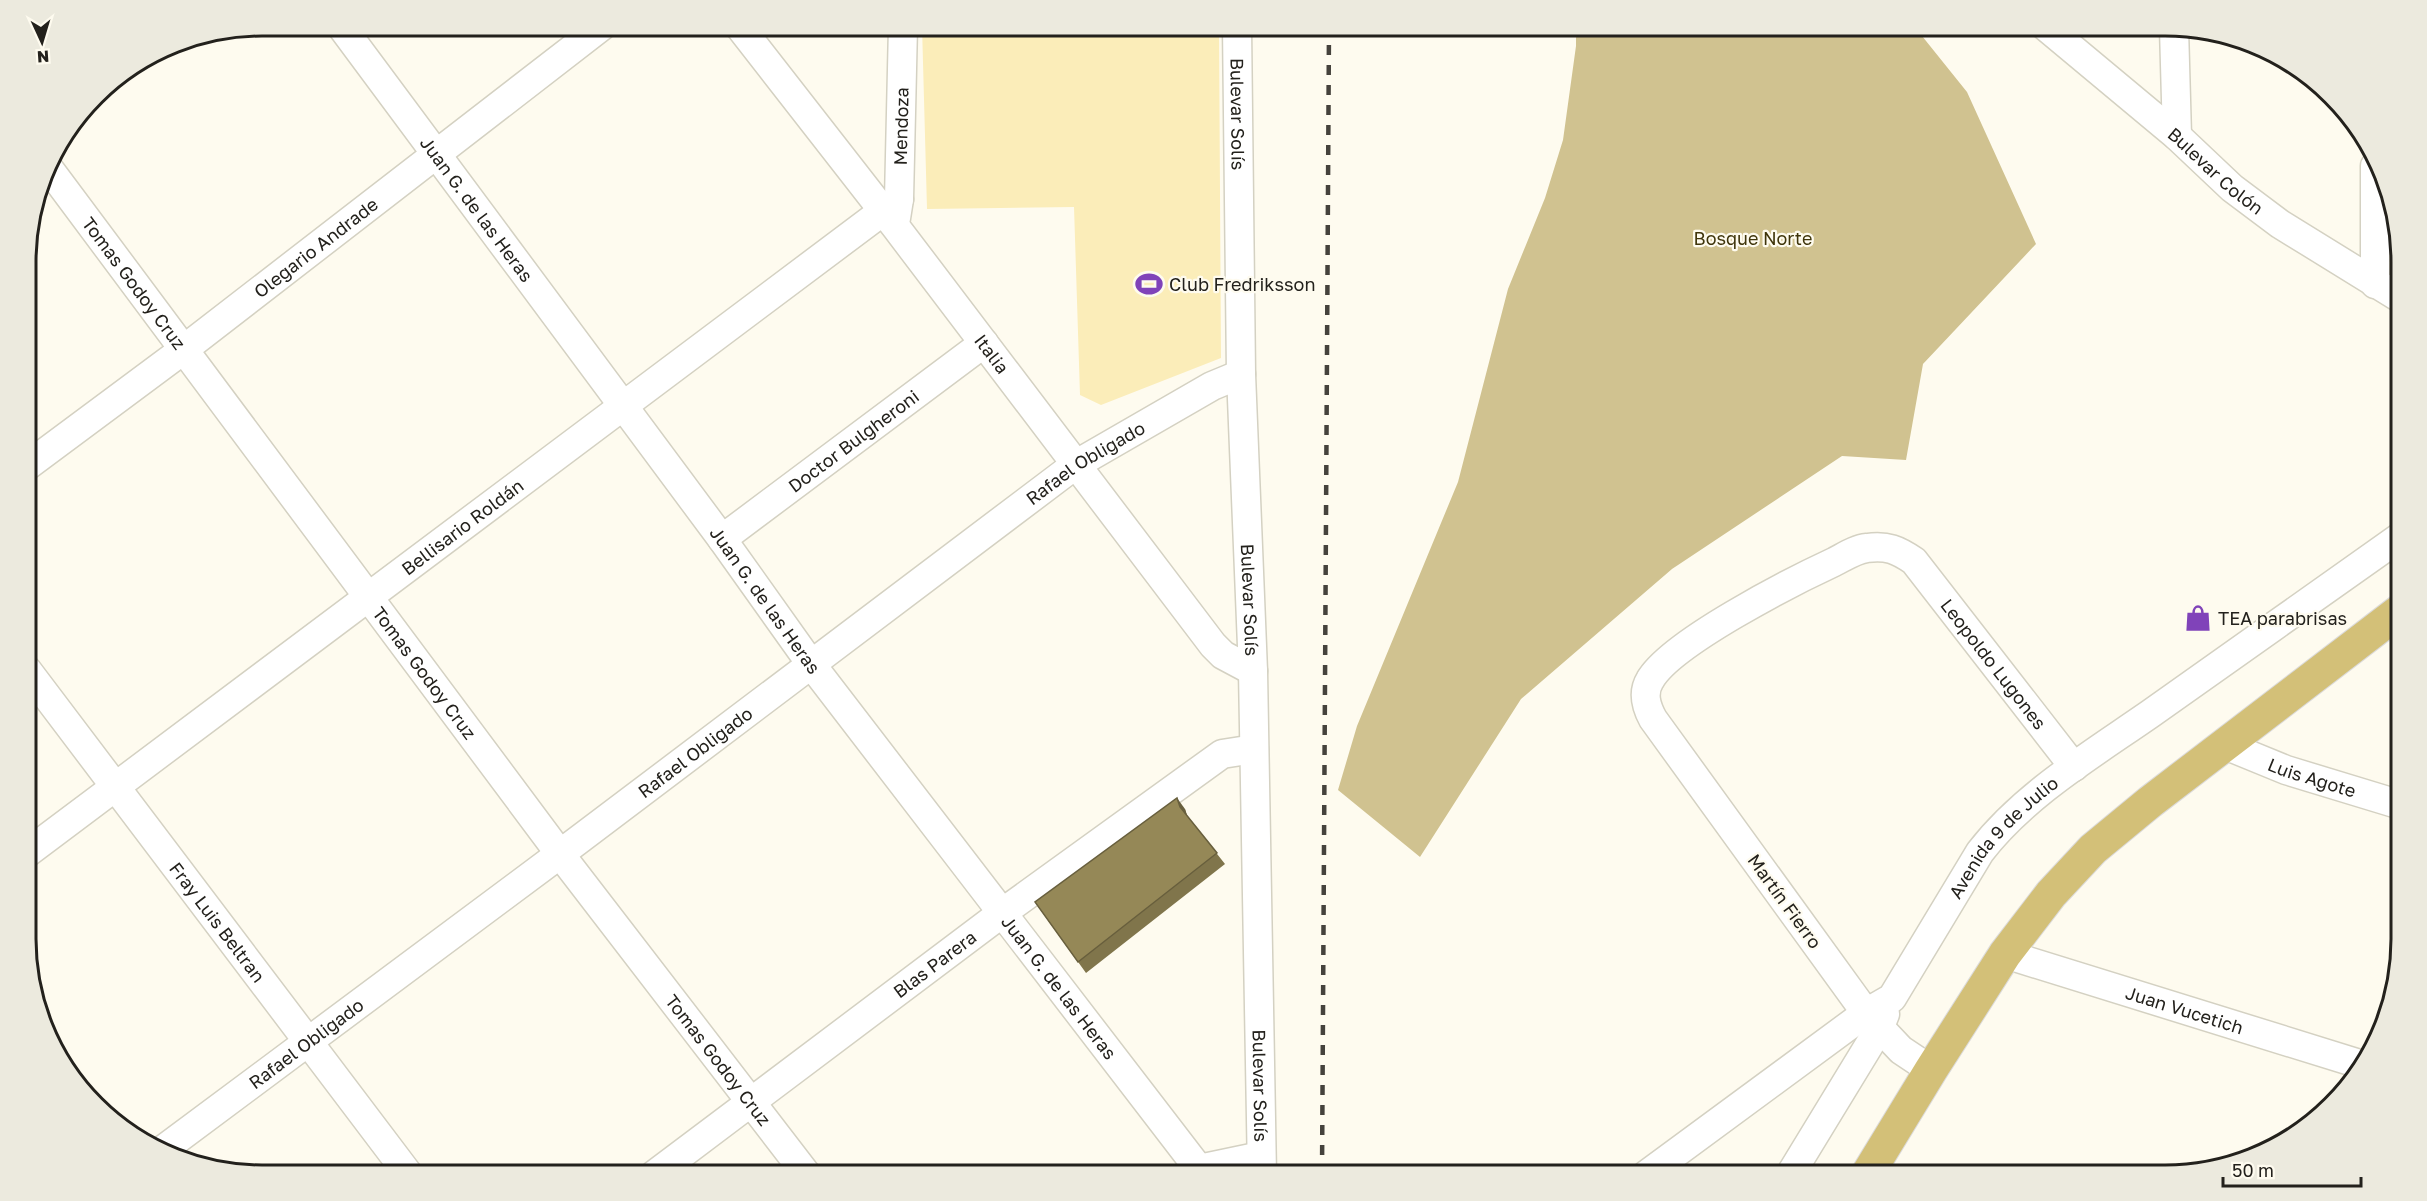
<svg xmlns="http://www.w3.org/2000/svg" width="2427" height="1201" viewBox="0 0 2427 1201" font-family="'Golos Text',sans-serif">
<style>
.green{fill:#fbedb9}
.forest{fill:#d0c290}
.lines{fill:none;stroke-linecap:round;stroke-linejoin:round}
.minor-casing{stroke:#d4d1c2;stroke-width:31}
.highway-casing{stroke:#dcdbdb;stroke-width:35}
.minor{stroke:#fff;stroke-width:28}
.highway{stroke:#d3c078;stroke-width:33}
.rail{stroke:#45423c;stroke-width:4.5;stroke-dasharray:10 10;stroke-linecap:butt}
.wall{fill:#80754b}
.shaded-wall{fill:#685f3d}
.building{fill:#958857;stroke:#685f3d;stroke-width:1.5}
.labels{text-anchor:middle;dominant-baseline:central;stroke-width:4.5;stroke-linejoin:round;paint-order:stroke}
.street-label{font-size:18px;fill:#23211c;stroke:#fefbef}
.park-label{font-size:18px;fill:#3f350b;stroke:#fefbef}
.poi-label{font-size:18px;fill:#23211c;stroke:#fefbef;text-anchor:start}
.rim{fill:none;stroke:#23211c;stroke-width:3}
</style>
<rect width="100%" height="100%" fill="#fefbef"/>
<path class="green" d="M922,26h297l2,332 -120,47 -21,-10 -6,-188 -147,2z"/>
<path class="forest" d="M1576,26h338l53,66 69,152 -113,120 -17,96 -64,-4 -170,113 -151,130 -101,158 -82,-67 19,-64 101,-244 50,-193 37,-91 18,-58 13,-94z"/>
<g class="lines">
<defs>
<g id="minor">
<path id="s1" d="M341,26l381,513 89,125 388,505"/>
<path id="s2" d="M739,26l156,200 318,419 10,10 30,16"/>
<path id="s3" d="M1237,26l4,348 12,297 9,504"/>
<path id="s4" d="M2045,26l132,110 55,52 48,36 120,74"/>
<path d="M2174,28l3,108"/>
<path id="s5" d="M47,166l513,688 247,321"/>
<path id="s6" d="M896,218l3,-19 4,-173"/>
<path d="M2375,284v-118"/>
<path id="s7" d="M27,466l156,-116 419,-324"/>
<path id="s8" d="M722,539l262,-196"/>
<path id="s9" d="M27,670l382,505"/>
<path id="s10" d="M2225,745l61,25 115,35"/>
<path id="s11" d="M27,853l872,-654"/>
<path id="s12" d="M2005,954l358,111"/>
<path id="s13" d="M1931,1070l-30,-20 -35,-37 -213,-294c-7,-13 -11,-26 -3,-39 21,-37 143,-99 184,-118 10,-5 22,-13 33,-14 20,-3 31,2 47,13l160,206"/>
<path id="s14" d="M160,1152l400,-298 515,-389 137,-79 29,-12"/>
<path id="s15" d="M654,1175l348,-262 220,-159 32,-5"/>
<path d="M1186,1175l13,-6 62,-13"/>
<path id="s16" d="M1646,1175l220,-162 26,-15 88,-146c44,-57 111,-97 170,-138 83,-59 167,-118 250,-177"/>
<path d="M1790,1175l89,-146 6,-15"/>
</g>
<path id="highway" d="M1867,1175l64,-105 74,-116 46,-60 42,-45 57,-47 251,-192"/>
</defs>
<use href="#minor" class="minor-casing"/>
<use href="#highway" class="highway-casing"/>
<use href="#minor" class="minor"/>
<use href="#highway" class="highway"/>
<path class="rail" d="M1322,1175l7,-1149"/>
</g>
<path class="wall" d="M1185,809l2,7 38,48 -139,109 -51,-71z"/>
<path class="shaded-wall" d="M1177,798l8,11 3,9 -8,-11z"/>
<path class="building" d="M1177,798l3,9 37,46 -139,109 -43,-60z"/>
<defs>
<symbol id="stadium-bare" viewBox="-9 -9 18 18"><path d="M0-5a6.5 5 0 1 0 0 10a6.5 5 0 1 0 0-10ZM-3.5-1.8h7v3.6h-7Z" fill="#8043b9" stroke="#fefbef" stroke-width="2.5" paint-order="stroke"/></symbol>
<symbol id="shop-bare" viewBox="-9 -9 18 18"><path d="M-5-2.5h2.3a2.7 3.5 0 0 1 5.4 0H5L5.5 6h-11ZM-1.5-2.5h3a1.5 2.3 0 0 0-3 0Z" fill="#8043b9" stroke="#fefbef" stroke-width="2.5" paint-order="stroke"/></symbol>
</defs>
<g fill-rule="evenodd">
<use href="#stadium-bare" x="1130" y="265" width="38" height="38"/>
<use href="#shop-bare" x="2179" y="599" width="38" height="38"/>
</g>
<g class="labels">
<g class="street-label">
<text stroke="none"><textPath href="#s3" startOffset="88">Bulevar Solís</textPath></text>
<text stroke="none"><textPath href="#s6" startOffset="92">Mendoza</textPath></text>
<text stroke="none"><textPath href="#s4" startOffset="224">Bulevar Colón</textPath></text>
<text stroke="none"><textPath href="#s1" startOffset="228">Juan G. de las Heras</textPath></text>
<text stroke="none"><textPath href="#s7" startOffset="362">Olegario Andrade</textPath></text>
<text stroke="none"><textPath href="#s5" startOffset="146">Tomas Godoy Cruz</textPath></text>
<text stroke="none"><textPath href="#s2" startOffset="414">Italia</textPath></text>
<text stroke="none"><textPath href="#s8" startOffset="164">Doctor Bulgheroni</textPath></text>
<text stroke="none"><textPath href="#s14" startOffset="1154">Rafael Obligado</textPath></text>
<text stroke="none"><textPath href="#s11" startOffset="544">Bellisario Roldán</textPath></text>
<text stroke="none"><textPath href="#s1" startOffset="714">Juan G. de las Heras</textPath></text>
<text stroke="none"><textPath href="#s3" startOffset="574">Bulevar Solís</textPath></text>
<text stroke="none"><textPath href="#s13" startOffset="928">Leopoldo Lugones</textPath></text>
<text stroke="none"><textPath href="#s5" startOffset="632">Tomas Godoy Cruz</textPath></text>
<text stroke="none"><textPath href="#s14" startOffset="668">Rafael Obligado</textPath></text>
<text stroke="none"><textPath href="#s10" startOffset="93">Luis Agote</textPath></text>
<text stroke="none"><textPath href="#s16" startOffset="500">Avenida 9 de Julio</textPath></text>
<text transform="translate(1785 901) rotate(54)">Martín Fierro</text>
<text stroke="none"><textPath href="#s9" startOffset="316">Fray Luis Beltran</textPath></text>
<text stroke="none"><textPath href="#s15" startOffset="351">Blas Parera</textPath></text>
<text stroke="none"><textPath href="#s1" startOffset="1200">Juan G. de las Heras</textPath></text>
<text stroke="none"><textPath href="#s12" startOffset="188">Juan Vucetich</textPath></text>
<text stroke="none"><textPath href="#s14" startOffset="182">Rafael Obligado</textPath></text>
<text stroke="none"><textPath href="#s5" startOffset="1118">Tomas Godoy Cruz</textPath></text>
<text stroke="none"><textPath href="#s3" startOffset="1060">Bulevar Solís</textPath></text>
</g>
<g class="park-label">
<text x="1753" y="238">Bosque Norte</text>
</g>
<g class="poi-label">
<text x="1169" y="284">Club Fredriksson</text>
<text x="2218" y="618">TEA parabrisas</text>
</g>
</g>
<path d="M0 0H2427V1201H0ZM262 36H2165A226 226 0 0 1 2391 262V939A226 226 0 0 1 2165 1165H262A226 226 0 0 1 36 939V262A226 226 0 0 1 262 36Z" fill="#eceade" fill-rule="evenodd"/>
<path class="rim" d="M262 36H2165A226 226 0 0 1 2391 262V939A226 226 0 0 1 2165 1165H262A226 226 0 0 1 36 939V262A226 226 0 0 1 262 36Z"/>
<g transform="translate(42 42) rotate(176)" stroke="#fefbef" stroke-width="4.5" paint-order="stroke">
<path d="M0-4.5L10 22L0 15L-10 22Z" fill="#23211c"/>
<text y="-9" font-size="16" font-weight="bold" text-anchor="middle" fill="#23211c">N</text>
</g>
<path d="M2223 1177v9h138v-9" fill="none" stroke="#23211c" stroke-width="3"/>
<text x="2232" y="1177" font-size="18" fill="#23211c" stroke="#fefbef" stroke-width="4.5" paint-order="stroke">50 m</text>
</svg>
